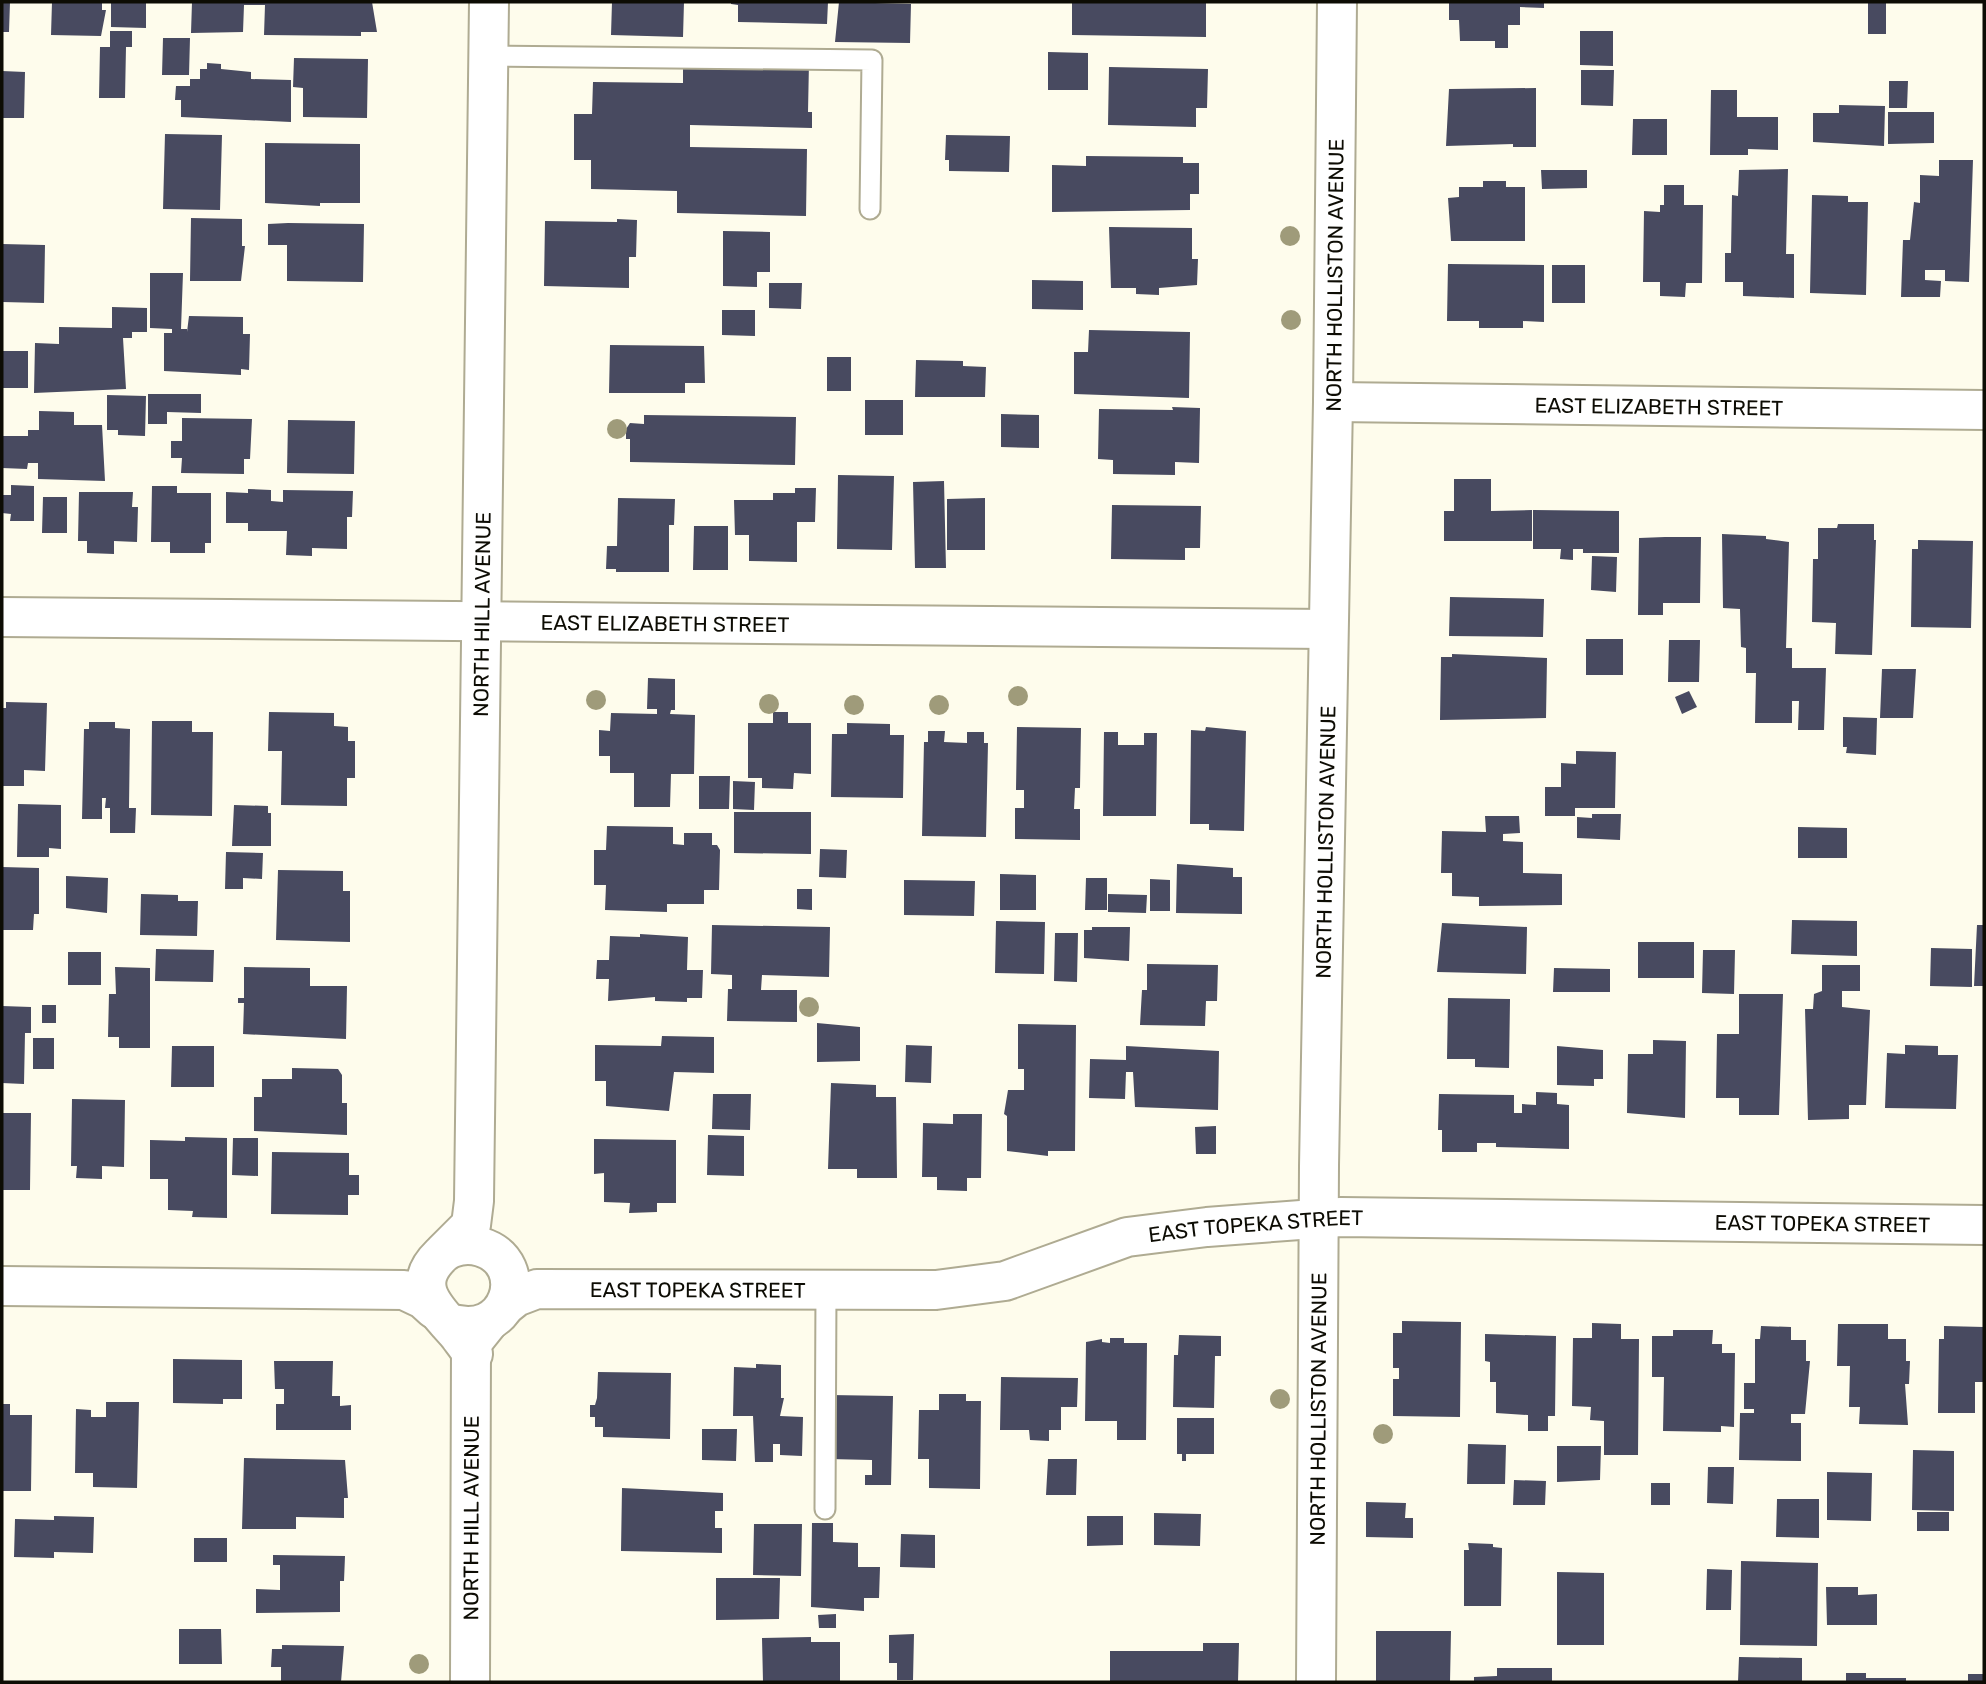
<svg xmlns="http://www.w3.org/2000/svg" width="1986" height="1684" viewBox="0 0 1986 1684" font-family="Rubik,sans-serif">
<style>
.building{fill:#484a60}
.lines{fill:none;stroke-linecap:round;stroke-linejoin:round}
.service-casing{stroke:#afab92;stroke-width:23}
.minor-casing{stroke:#afab92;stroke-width:42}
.tertiary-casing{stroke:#afab92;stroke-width:42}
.service{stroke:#fff;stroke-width:19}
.minor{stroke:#fff;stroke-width:38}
.tertiary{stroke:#fff;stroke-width:38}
.tree{fill:#9f9b7a}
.labels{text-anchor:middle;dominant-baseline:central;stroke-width:7;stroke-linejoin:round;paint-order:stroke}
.street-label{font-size:21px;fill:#0d0c04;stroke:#fff}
</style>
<rect width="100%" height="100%" fill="#fefcec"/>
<path class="building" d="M2,2h8l-1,30h-7z
M52,2h50v8h4l-5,26 -50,-1z
M111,2h35v26l-35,-1z
M192,2h180l5,30h-16v4l-97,-1 1,-30h-21l-1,27 -52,1z
M612,2h72l-1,35 -72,-2z
M731,2h97l-1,22 -89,-2v-17l-7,-1z
M839,2l72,2 -1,39 -75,-1z
M1072,2h134v35l-134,-2z
M1544,2v6l-24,-1v18h-12v23h-13v-7h-35l-1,-21h-10v-17l3,-1z
M1868,2h18v32h-18z
M110,31h22v16h-6l-1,51h-26l1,-51h10z
M1580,31h33v35l-33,-1z
M163,38h27l-1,37h-27z
M1048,52l40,1v37h-40z
M294,58l74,1 -1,59 -64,-1v-29l-10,-1z
M683,59l126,3 -1,50h4v16l-122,-3v22l117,2 -1,67 -129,-3v-22l-86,-2v-29h-17v-46h18l1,-32 90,1z
M207,63l14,1v5l30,3v7l40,1v42l-110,-5v-17h-6l1,-14h14v-7h10v-10h7z
M1109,67l99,2 -1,39h-11v19l-88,-2z
M1581,70h33l-1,36 -32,-1z
M2,71l23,1 -1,46h-22z
M1889,81h19l-1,27h-18z
M1536,88v59h-23v-3l-67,2 3,-57z
M1711,90h26v27h41v33l-30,-1v6h-38z
M1839,105l46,1 -1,40 -71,-4v-29h26z
M1888,112h46v31l-46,1z
M1633,119h34v36h-35z
M165,134l57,1 -2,75 -57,-1z
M946,135l64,1 -1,36 -60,-1v-11h-4z
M265,143l95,1v59h-40v3l-55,-3z
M1086,156l97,1v6h16v31h-9v16l-138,2v-47l34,1z
M1939,160h34l-4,122 -24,-1v-11h-20v10l16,1 -1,16h-39l2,-57h7l4,-38 6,1v-28l19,1z
M1788,169l-2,85h8v44l-51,-2v-14h-18v-29h6l1,-58 6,1 1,-26z
M1541,170h46v18l-45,1z
M1483,181h23v6h19v54h-74l-3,-43 11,-1v-10h24z
M1664,185h20v20h19l-1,78h-16l-1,14 -25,-1v-14h-17l1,-71 16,1v-7h4z
M1812,195l36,1v6h20l-2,93 -56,-2z
M191,218l51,1v27h3l-4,35h-51z
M617,219l20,1 -1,37h-7v31l-85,-2 1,-65 72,1z
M288,223l76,1 -1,58 -76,-1v-36h-19v-21z
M1109,227l83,1v31h6l-1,26 -38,3v7l-23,-1v-6h-25z
M723,231l47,1v40h-13v15l-34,-1z
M2,244l43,1 -1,58 -42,-1z
M1448,264l96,1v57l-21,-1v7h-44v-7h-32z
M1552,265h33v38h-33z
M150,273h33l-2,56h6v3l2,-16 54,1v17h7l-1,36 -8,-1v6l-77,-4v-38h8v-4l-22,-1z
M1032,280l51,1v29l-51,-1z
M769,283h33l-1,26 -32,-1z
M112,307l35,1v24h-15v6h-9l3,51 -92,4 1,-50 24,1v-17l53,1z
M722,310h33v26l-33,-1z
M1089,330l101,2 -1,66 -115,-4v-42h14z
M610,345l94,1 1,37h-20v10h-76z
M2,351h26v37h-26z
M827,357h24v34h-24z
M916,360l47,1v5l23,1 -1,30h-70z
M148,394h53v19l-34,-1v12h-19z
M107,395l39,1 -1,40 -27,-1v-5h-11z
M865,400h38v35h-38z
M1172,407l28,1 -1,55 -24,-1v13l-62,-1v-14l-15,-1 1,-50 74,1z
M39,411l35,1v13h28l3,56 -67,-2v-16h-10l-1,6 -25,-1v-32h26v-6h11z
M1001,414l38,1v33l-38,-1z
M644,415l152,2 -1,48 -165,-3v-23h-4v-10l4,-6 14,1z
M182,418l70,1 -2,40h-6v15l-63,-1 1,-15h-11v-17h11z
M288,420l67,1 -1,53 -67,-1z
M838,475l56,1 -2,74 -55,-1z
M1454,479h37v32l41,-1v31h-88v-30h10z
M944,481l2,87h-31l-2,-86z
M11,485l23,1v35h-24l1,-7 -9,-1v-18h9z
M152,486h25v7h34v50h-6v10h-35v-11h-19z
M795,488h21l-1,34h-18v40l-48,-1v-26h-14l-1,-35h39v-7h22z
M248,489l23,1v11l12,1v-12l70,1 -1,26h-5v32l-35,-1v8l-26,-1 1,-24h-39v-8h-22v-31l22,1z
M79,492h54l-1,15h6l-1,35 -23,-1v13l-27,-1v-12h-9z
M43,497h24v36h-25z
M618,498l57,1 -1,26h-5v47h-53v-3h-10l1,-23h10z
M985,498v52h-38v-51z
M1112,505l89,1 -1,42h-15v12l-74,-1z
M1533,510l86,1v42h-36v-4h-10v11l-13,-1 1,-10h-28z
M1838,524h36v16h2l-4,115 -37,-1 1,-31 -24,-1 1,-63h5v-31h19z
M694,526h34v44h-35z
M1722,534l44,2v3l23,3 -3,106h6v20h34l-2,62h-26l1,-29h-7v22h-37l1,-50h-10v-25l-5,-1 -1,-38 -17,-1z
M1665,537h36l-1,66h-37v12h-25l1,-77z
M1918,540l55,1 -2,87 -60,-1 1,-78h6z
M1592,556l25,1 -1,35 -25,-2z
M1450,597l94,2 -1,38 -94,-1z
M1586,639h37v36h-37z
M1669,640h31l-1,42h-31z
M1452,654l95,4 -1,60 -106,2 1,-63h11z
M1882,669h34l-3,49h-33z
M648,678l27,1v31h-4l-1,4 25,1 -1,59h-23l-1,33h-36v-34h-24v-17h-11v-26l11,1 1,-18 46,1v-5h-10z
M1689,691l8,16 -15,7 -7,-17z
M6,702l41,1 -2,68 -21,-1v16h-22v-78h4z
M269,712l65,1v13l14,1v14h7v37h-8v28l-66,-1 1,-54h-14z
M773,712h15v11h23v51l-17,-1 -1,16 -31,-1v-10h-14v-55h25z
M1843,717l34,1 -1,37 -30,-2 1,-6h-4z
M152,721h40v11h21l-1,84 -61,-1z
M89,722h26v6l15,1 -1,79h7l-1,25h-25v-25h-5l1,-10h-4v21h-20l2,-90h5z
M847,723l43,1v11h14l-1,63 -72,-1 1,-63h15z
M1017,727l64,1 -1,60h-5l-1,21h6v31l-65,-1v-31h9v-18h-8z
M1206,727l40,4 -2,100 -35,-1v-6h-19l1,-94 14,1z
M928,731h17l-1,11 23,1v-11h17v11h4l-2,94 -64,-1 2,-94h4z
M1104,732h14v13h26v-12h13l-1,83h-53z
M1576,751l40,1 -1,56h-40v8h-30v-29h16v-24l15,1z
M699,776h31l-1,33h-30z
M733,781l22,1 -1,28 -21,-1z
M18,804l43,1v44l-12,-1v9h-32z
M234,805l34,1v7h3v33h-39z
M734,812h77v42l-77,-1z
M1592,814h29l-1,26 -43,-2v-21l15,1z
M1485,816h34l1,17 -17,1v7l20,1v31l39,1v31l-83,1v-9l-27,-1v-23h-11l1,-42 44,1z
M607,826l66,1v17l11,1v-12h28v12h5l3,5 -1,40h-15v14h-37v8l-62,-2 1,-25h-12v-35h12z
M1798,827l49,1v30h-49z
M820,849l27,1 -1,28 -27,-1z
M226,852l37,1 -1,26 -19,-1v11h-18z
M1177,864l56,4v9h9v37l-66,-1z
M2,867l37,1v46h-5l-1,16h-31z
M278,870l65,1v20h7v51l-74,-2z
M1000,874l36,1v35h-36z
M66,876l42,2 -1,35 -41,-5z
M1086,878h21v32h-22z
M1150,879l20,1v31h-20z
M904,880l71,1 -1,35 -70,-1z
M797,889h15v21l-15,-1z
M141,894l37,1v6h20l-1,35 -57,-1z
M1108,894l39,1 -1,18 -38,-1z
M1792,920l65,1v35l-66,-2z
M996,921l49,1 -1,52 -49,-1z
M1442,923l85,4 -1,47 -89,-2z
M712,925l118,2 -1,50 -67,-2 -1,15h36v32l-70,-1 1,-32h4v-14l-21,-1z
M1977,925h7v61h-10z
M1092,927h38l-1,34 -45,-3v-28h8z
M1055,933h23l-1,49 -23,-1z
M640,934l48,3 -1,33h16l-1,28h-15v4l-32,-1v-4l-47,4 1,-22h-13l1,-19h12l1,-24 30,1z
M1638,942h56v36h-56z
M1931,948l41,1v38l-42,-1z
M156,949l58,1 -1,32 -58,-1z
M1703,950h32l-1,44 -32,-1z
M68,952h33v33h-33z
M1147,964l71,1 -1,36h-11l-1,25 -65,-1 2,-35h5z
M1822,965h38v26h-18v16l28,3 -4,95h-17v14l-41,1 -3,-111h8l1,-15 8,-3z
M115,967l35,1v80h-31v-11h-11l1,-43h7z
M244,967l66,1v18h37l-1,53 -103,-5 1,-31h-6v-5h6z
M1554,968l56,1v23h-57z
M1739,994h44l-4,121h-40v-17h-23l1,-64h22z
M1448,998l62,1 -1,69 -34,-1v-8h-28z
M42,1005h14v18h-14z
M2,1006l29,1v26h-6l-1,51 -22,-1z
M817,1023l43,4v34l-43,1z
M1018,1024l58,1 -1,126h-27v5l-41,-5v-35l-3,-2 4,-24h16v-21h-6z
M662,1036l52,1v36l-40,-1 -5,39 -63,-5v-25h-11v-36l66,1z
M33,1038h21v31h-21z
M1653,1040l33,1 -1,77 -58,-5 1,-59h25z
M906,1045l26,1 -1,37 -26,-1z
M1905,1045l33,1v9h20l-2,54 -71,-1 2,-55 18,1z
M172,1046h42v41h-43z
M1126,1046l93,5 -1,59 -83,-3 -2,-35h-7l-1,27 -36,-1 1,-39 36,1z
M1557,1046l46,4v29h-9v7l-37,-1z
M292,1068l46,1 4,6v28h5v32l-93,-4v-34h8v-18h30z
M831,1083l45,2v12h20l1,81h-40v-9h-29z
M1536,1092l21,1v11l12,1v44l-73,-2v-4h-19v9h-35v-22h-4l1,-36 75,1v18h8v-9l14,1z
M713,1094h38l-1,36 -38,-1z
M72,1099l53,1 -1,67 -22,-1v13l-26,-1 1,-12h-6z
M2,1113h29l-1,77h-28z
M953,1114h29l-1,64h-14v13l-30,-1v-13h-15l1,-54 30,1z
M1216,1126v28h-20l-1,-27z
M708,1135l36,1v40l-37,-1z
M185,1137l42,1v80l-35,-1 1,-6 -25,-1v-31h-18v-39l35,1z
M233,1138h25v38l-26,-1z
M594,1139l82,1v63h-19v9l-28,1 1,-10 -26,-1v-29l-10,1z
M272,1152l77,1v22h10v20h-11v20l-77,-1z
M1402,1321l59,1 -1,95 -67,-1v-37h6v-11h-6v-35h9z
M1592,1323l29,1v15h18l-1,116h-34v-34l-14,-1 1,-13 -19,-1 1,-68h19z
M1838,1324h50v15h18v22h4l-1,23h-4l3,41 -49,-1 1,-17h-11l1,-41h-13z
M1761,1326l30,1v13h15v21h4l-5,53h-14v9h10v38l-62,-1 1,-47h14v-4h-10v-26h11v-44h5z
M1944,1326l40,1v55h-9v31h-37l1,-74h5z
M1673,1330h40l-1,14h10v9h13l-1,74 -13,-1v6l-58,-1 1,-54h-12v-41h21z
M1485,1334l71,2 -1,80h-7v15h-20v-16l-32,-2v-31h-6v-20l-5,-1z
M1179,1335l42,1v20h-6l-1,52 -41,-1 1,-52h4z
M1110,1338h14v5h23l-1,97h-29v-19h-32l1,-79 16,-3v3l8,1z
M173,1359l69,1v39h-19v5l-50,-1z
M274,1361h59l-1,35h8v10l11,-1v25h-75v-26h8v-15h-9z
M756,1364l25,1v33h3l-4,18 23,1 -1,39 -22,-1v-11h-7v18h-18l-2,-46h-20l1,-49 22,1z
M598,1372l73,1 -1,66 -67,-2v-10h-8v-10h-5v-12h5l2,-7z
M1001,1377l77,1 -1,29h-16v23h-12v11l-19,-1 -1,-10h-29z
M939,1394h27v7h15l-1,88 -51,-1v-29h-11l1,-49h20z
M830,1395l63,1 -2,89h-26v-10h7v-15l-43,-1z
M106,1402h33l-2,86 -44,-1v-14h-18l1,-64 15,1v7h15z
M2,1404h8v11h22l-1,76h-29z
M1177,1418h37v36h-28v7h-4v-7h-5z
M702,1429h35l-1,32 -34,-1z
M1468,1444l38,1 -1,39h-38z
M1557,1446h44l-1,34 -43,2z
M1913,1450l41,1v60l-42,-1z
M244,1458l101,2 3,38h-4v20l-48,-1v12h-54z
M1048,1459h29l-1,36h-30z
M1708,1467h26l-1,37 -26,-1z
M1827,1472l45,1 -1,48 -44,-1z
M1514,1480l32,1 -1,24h-32z
M1651,1483h19v22h-19z
M622,1488l101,5v18h-8v17h7v25l-101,-2z
M1777,1499h42v39l-43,-1z
M1366,1502l40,1 -1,15h8v20l-47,-1z
M1917,1512h32v19h-32z
M1154,1513l47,1 -1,32 -46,-1z
M54,1516l40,1 -1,36 -39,-1v6l-40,-1 1,-38 39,1z
M1087,1516h36v29l-36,1z
M812,1523h21v19l25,1v24h22l-1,31h-15v13l-53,-4z
M754,1524h48l-1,52 -48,-1z
M901,1534l34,1v33l-35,-1z
M194,1538h33v24h-33z
M1468,1543l25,1v3l9,1 -1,58h-37v-56h5z
M273,1555l72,1 -1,25h-4v31l-84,1v-24l24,1v-25h-7z
M1741,1561l77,2 -1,83 -77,-1z
M1707,1569l25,1 -1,40h-25z
M1557,1572l47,1v72h-47z
M716,1578h64l-1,41 -63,1z
M1826,1587h32v8l19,-1v31h-50z
M836,1614v14h-17l-1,-13z
M179,1629h42l1,35h-43z
M1376,1631h75l-1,51h-74z
M914,1634l-1,46h-16v-17h-8v-28z
M811,1637v5h29v40h-77l-1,-44z
M1203,1643h36l-1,39h-128v-31h93z
M282,1645l62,1 -3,36h-60v-15h-10l1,-18h10z
M1739,1657l63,1v24h-64z
M1497,1668h55v14h-78v-5l23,-1z
M1846,1673h20v5h40v4h-60z
M1968,1674h16v8h-16z"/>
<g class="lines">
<defs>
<path id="service" d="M488,56l384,4 -2,149
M825,1509l1,-219"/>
<g id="minor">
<path id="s1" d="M1333,402l651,8"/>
<path id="s2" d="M2,617l1326,12"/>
<path d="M2,1286l402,4 19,9 11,10"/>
<path id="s3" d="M506,1305l10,-8 21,-8 399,1 69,-9 122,-44 80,-10 134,-10 643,8"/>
<path id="s4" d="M1316,1682l3,-516 14,-764 4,-400"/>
</g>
<g id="tertiary">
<path id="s5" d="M444,1252l27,-27 3,-24 15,-1199"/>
<path d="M447,1322c63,23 87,-59 34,-75 -13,-4 -30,-2 -40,8 -32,31 -5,54 16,78 5,6 10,14 16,21"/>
<path id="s6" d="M470,1682l1,-338 16,-20"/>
</g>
</defs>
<use href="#service" class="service-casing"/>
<use href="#minor" class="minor-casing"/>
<use href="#tertiary" class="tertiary-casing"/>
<use href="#service" class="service"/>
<use href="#minor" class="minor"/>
<use href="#tertiary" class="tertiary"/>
</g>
<g class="tree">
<circle cx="1290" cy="236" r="10"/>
<circle cx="1291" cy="320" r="10"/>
<circle cx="617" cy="429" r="10"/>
<circle cx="1018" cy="696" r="10"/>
<circle cx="596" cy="700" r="10"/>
<circle cx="769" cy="704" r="10"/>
<circle cx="854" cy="705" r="10"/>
<circle cx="939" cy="705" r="10"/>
<circle cx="809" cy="1007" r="10"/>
<circle cx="1280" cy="1399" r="10"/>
<circle cx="1383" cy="1434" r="10"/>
<circle cx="419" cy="1664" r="10"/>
</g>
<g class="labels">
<g class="street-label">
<text stroke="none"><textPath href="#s4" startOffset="1407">NORTH HOLLISTON AVENUE</textPath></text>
<text stroke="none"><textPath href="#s1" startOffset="326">EAST ELIZABETH STREET</textPath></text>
<text stroke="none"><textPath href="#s5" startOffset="649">NORTH HILL AVENUE</textPath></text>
<text stroke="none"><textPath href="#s2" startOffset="663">EAST ELIZABETH STREET</textPath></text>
<text stroke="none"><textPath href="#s4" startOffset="840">NORTH HOLLISTON AVENUE</textPath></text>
<text stroke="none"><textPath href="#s3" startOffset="1330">EAST TOPEKA STREET</textPath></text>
<text stroke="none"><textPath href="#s3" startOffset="763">EAST TOPEKA STREET</textPath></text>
<text stroke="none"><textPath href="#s3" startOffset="196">EAST TOPEKA STREET</textPath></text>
<text stroke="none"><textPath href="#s4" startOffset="273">NORTH HOLLISTON AVENUE</textPath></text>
<text stroke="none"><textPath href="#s6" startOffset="164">NORTH HILL AVENUE</textPath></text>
</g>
</g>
<rect width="1986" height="1684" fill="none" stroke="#0d0c04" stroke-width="7"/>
</svg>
